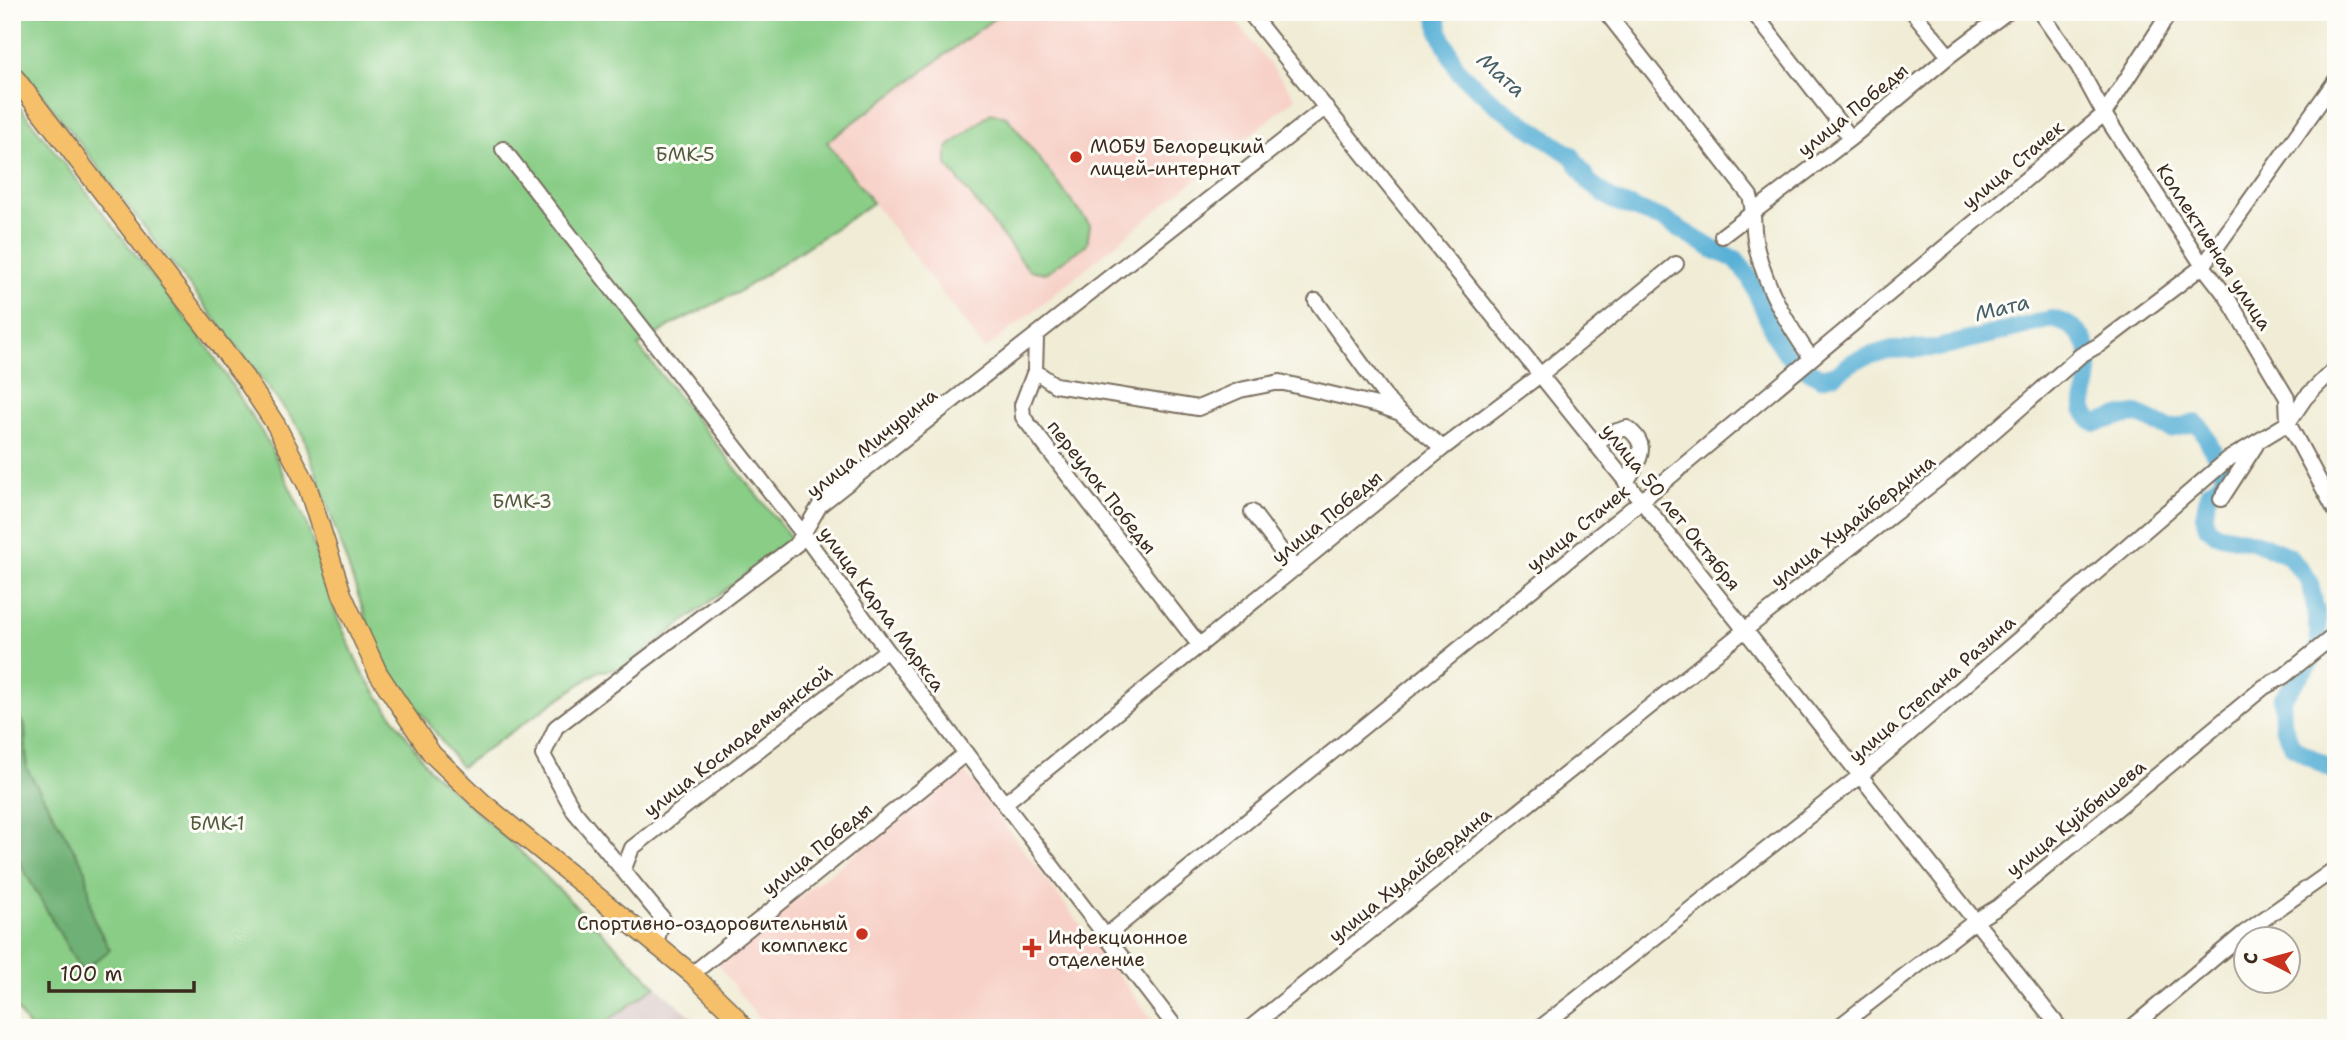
<svg xmlns="http://www.w3.org/2000/svg" width="2348" height="1040" viewBox="0 0 2348 1040" font-family="'Shantell Sans',sans-serif">
<style>
.built{fill:#f7d1c8}
.industrial{fill:#d2bfc0}
.green{fill:#89cd87;stroke:#627c52;stroke-width:2}
.forest{fill:#6eb074;stroke:#546d49;stroke-width:2}
.lines{fill:none;stroke-linecap:round;stroke-linejoin:round}
.river{stroke:#5ab1d7;stroke-width:18}
.minor-casing{stroke:#7a6e5e;stroke-width:18}
.major-casing{stroke:#7a6e5e;stroke-width:21}
.minor{stroke:#fff;stroke-width:14}
.major{stroke:#f6c06b;stroke-width:18}
.poi-dot{fill:#c8321e;stroke:#fdfcf7;stroke-width:2.5}
.labels{text-anchor:middle;dominant-baseline:central;stroke-width:6;stroke-linejoin:round;paint-order:stroke}
.street-label{font-size:19px;fill:#3b2a1e;stroke:#fdfcf7}
.poi-label{font-size:19px;fill:#3b2a1e;stroke:#fdfcf7;text-anchor:start}
.park-label{font-size:19px;fill:#525b3e;stroke:#fdfcf7}
.water-label{font-size:21px;font-style:italic;fill:#476068;stroke:#fdfcf7}
</style>
<rect width="100%" height="100%" fill="#fdfcf7"/>
<filter id="ink" filterUnits="userSpaceOnUse"><feTurbulence type="fractalNoise" baseFrequency=".0143" numOctaves="2"/><feDisplacementMap in="SourceGraphic" scale="14" xChannelSelector="R" yChannelSelector="G"/><feConvolveMatrix kernelMatrix="1 2 1 2 8 2 1 2 1" color-interpolation-filters="sRGB"/></filter>
<filter id="wash" filterUnits="userSpaceOnUse"><feTurbulence type="fractalNoise" baseFrequency=".00686" numOctaves="4" result="noise"/><feDisplacementMap in="SourceGraphic" scale="28" xChannelSelector="R" yChannelSelector="G"/><feGaussianBlur stdDeviation="1.57" result="paint"/><feColorMatrix in="noise" values="0 0 0 0 0 0 0 0 0 0 0 0 0 0 0 0 0 1.4 0 .05"/><feComposite in="paint" operator="in"/></filter>
<g filter="url(#wash)">
<rect width="100%" height="100%" fill="#f0ecd5"/>
<path class="built" d="M1003,12h226l67,86 -311,252 -158,-208z
M964,771l190,251 -7,6h-381l-51,-67z"/>
<path class="industrial" d="M656,986l49,42h-107z"/>
<path class="green" d="M12,12h991l-176,130 46,61 -136,90 -62,30 -37,23 154,193 -170,130 -23,2 -138,96 -82,-111 -77,-224 -290,-377z
M12,97l196,250 60,95 37,77 30,93 26,59 69,99 89,80 137,136 -58,42h-569l-17,-26z
M991,113l16,4 83,108 -3,19 -41,29 -17,-3 -82,-105v-17z"/>
<path class="forest" d="M12,710l13,15 2,44 59,101 7,48 17,32 -29,21 -69,-122z"/>
<g class="lines">
<path class="river" d="M1436,12l4,21 18,38 37,33 77,52 17,26 25,19 49,18 53,32 19,8 14,17 27,62 15,22 30,18 15,-4 20,-14 32,-10 49,-2 115,-29c49,12 38,51 31,90l7,11 6,3 24,-7 17,-2 33,15 26,-6 6,6 23,46 -6,10 -10,7 -5,24 3,11 9,7 39,8 34,14 20,24 8,36 2,26 -4,14 -33,43 1,26 10,22 43,25"/>
</g>
</g>
<g filter="url(#ink)">
<g class="lines">
<defs>
<path id="minor" d="M1249,12l496,618 315,398
M1606,12l144,184c5,18 2,36 7,54 10,40 31,75 54,108
M1753,12l98,126
M1913,12l36,44
M2040,12l38,54 26,48 99,152 24,31 60,101 1,25 48,89
M503,149l301,386 83,115 289,378
M1722,236l129,-98 98,-82 58,-44
M1316,301l74,102 9,9
M1036,337l-1,34 -13,34 1,12 177,229
M1035,371l20,14 143,23 42,-18 40,-8 97,23 23,8 43,35
M1595,444l22,-13 10,-3c25,18 11,33 -1,55
M2221,499l35,-54
M1252,512l43,57
M1005,803l438,-355 97,-73 136,-111
M623,871l9,-23 255,-198
M1107,935l534,-434 463,-387 66,-102
M655,946l8,-27 -89,-108 -31,-56 13,-28 241,-183 23,-39 506,-398
M692,974l274,-221
M1250,1028l495,-398 201,-157 135,-118 18,-10 104,-79 133,-186
M1540,1028l321,-253 366,-315 61,-37 17,-25 31,-31
M1837,1028l138,-107 23,-14 266,-220 20,-11 52,-42
M2131,1028l113,-95 92,-65"/>
<path id="major" d="M12,74l233,304 31,47 31,60 35,109 36,79 54,81 51,49 209,171 40,39 12,15"/>
</defs>
<use href="#minor" class="minor-casing"/>
<use href="#major" class="major-casing"/>
<use href="#minor" class="minor"/>
<use href="#major" class="major"/>
</g>
</g>
<g class="poi-dot">
<circle cx="1076" cy="157" r="7"/>
<circle cx="862" cy="934" r="7"/>
<path d="M1028.5 937.5h7v7h7v7h-7v7h-7v-7h-7v-7h7z"/>
</g>
<g class="labels">
<g class="street-label">
<text transform="translate(1853 110) rotate(-39)">улица Победы</text>
<text transform="translate(2013 165) rotate(-40)">улица Стачек</text>
<text transform="translate(2214 247) rotate(57)">Коллективная улица</text>
<text transform="translate(872 443) rotate(-39)">улица Мичурина</text>
<text transform="translate(1102 487) rotate(52)">переулок Победы</text>
<text transform="translate(1671 507) rotate(51)">улица 50 лет Октября</text>
<text transform="translate(1327 517) rotate(-39)">улица Победы</text>
<text transform="translate(1853 521) rotate(-38)">улица Худайбердина</text>
<text transform="translate(1578 528) rotate(-39)">улица Стачек</text>
<text transform="translate(882 609) rotate(54)">улица Карла Маркса</text>
<text transform="translate(1932 689) rotate(-41)">улица Степана Разина</text>
<text transform="translate(738 741) rotate(-38)">улица Космодемьянской</text>
<text transform="translate(2076 818) rotate(-39)">улица Куйбышева</text>
<text transform="translate(817 849) rotate(-39)">улица Победы</text>
<text transform="translate(1410 875) rotate(-39)">улица Худайбердина</text>
</g>
<g class="poi-label">
<text x="1090" y="146">МОБУ Белорецкий<tspan x="1090" dy="22">лицей-интернат</tspan></text>
<text x="848" y="923" text-anchor="end">Спортивно-оздоровительный<tspan x="848" dy="22">комплекс</tspan></text>
<text x="1048" y="937">Инфекционное<tspan x="1048" dy="22">отделение</tspan></text>
</g>
<g class="park-label">
<text x="685" y="154">БМК-5</text>
<text x="522" y="501">БМК-3</text>
<text x="217" y="823">БМК-1</text>
</g>
<g class="water-label">
<text transform="translate(1501 75) rotate(41)">Мата</text>
<text transform="translate(2002 308) rotate(-14)">Мата</text>
</g>
</g>
<rect width="2348" height="1040" fill="none" stroke="#fdfcf7" stroke-width="42"/>
<g transform="translate(2267 960) rotate(276)"><circle r="33" fill="#fdfcf7" stroke="#afa8a0" stroke-width="2"/>
<path d="M0-5L12 26L0 18L-12 26Z" fill="#c8321e"/>
<text y="-10" font-size="19" font-weight="bold" text-anchor="middle" fill="#3b2a1e">С</text>
</g>
<path d="M49 981v10h145v-10" fill="none" stroke="#3b2a1e" stroke-width="3.5"/>
<text x="60" y="981" font-size="21" fill="#3b2a1e" stroke="#fdfcf7" stroke-width="5" paint-order="stroke">100 m</text>
</svg>
